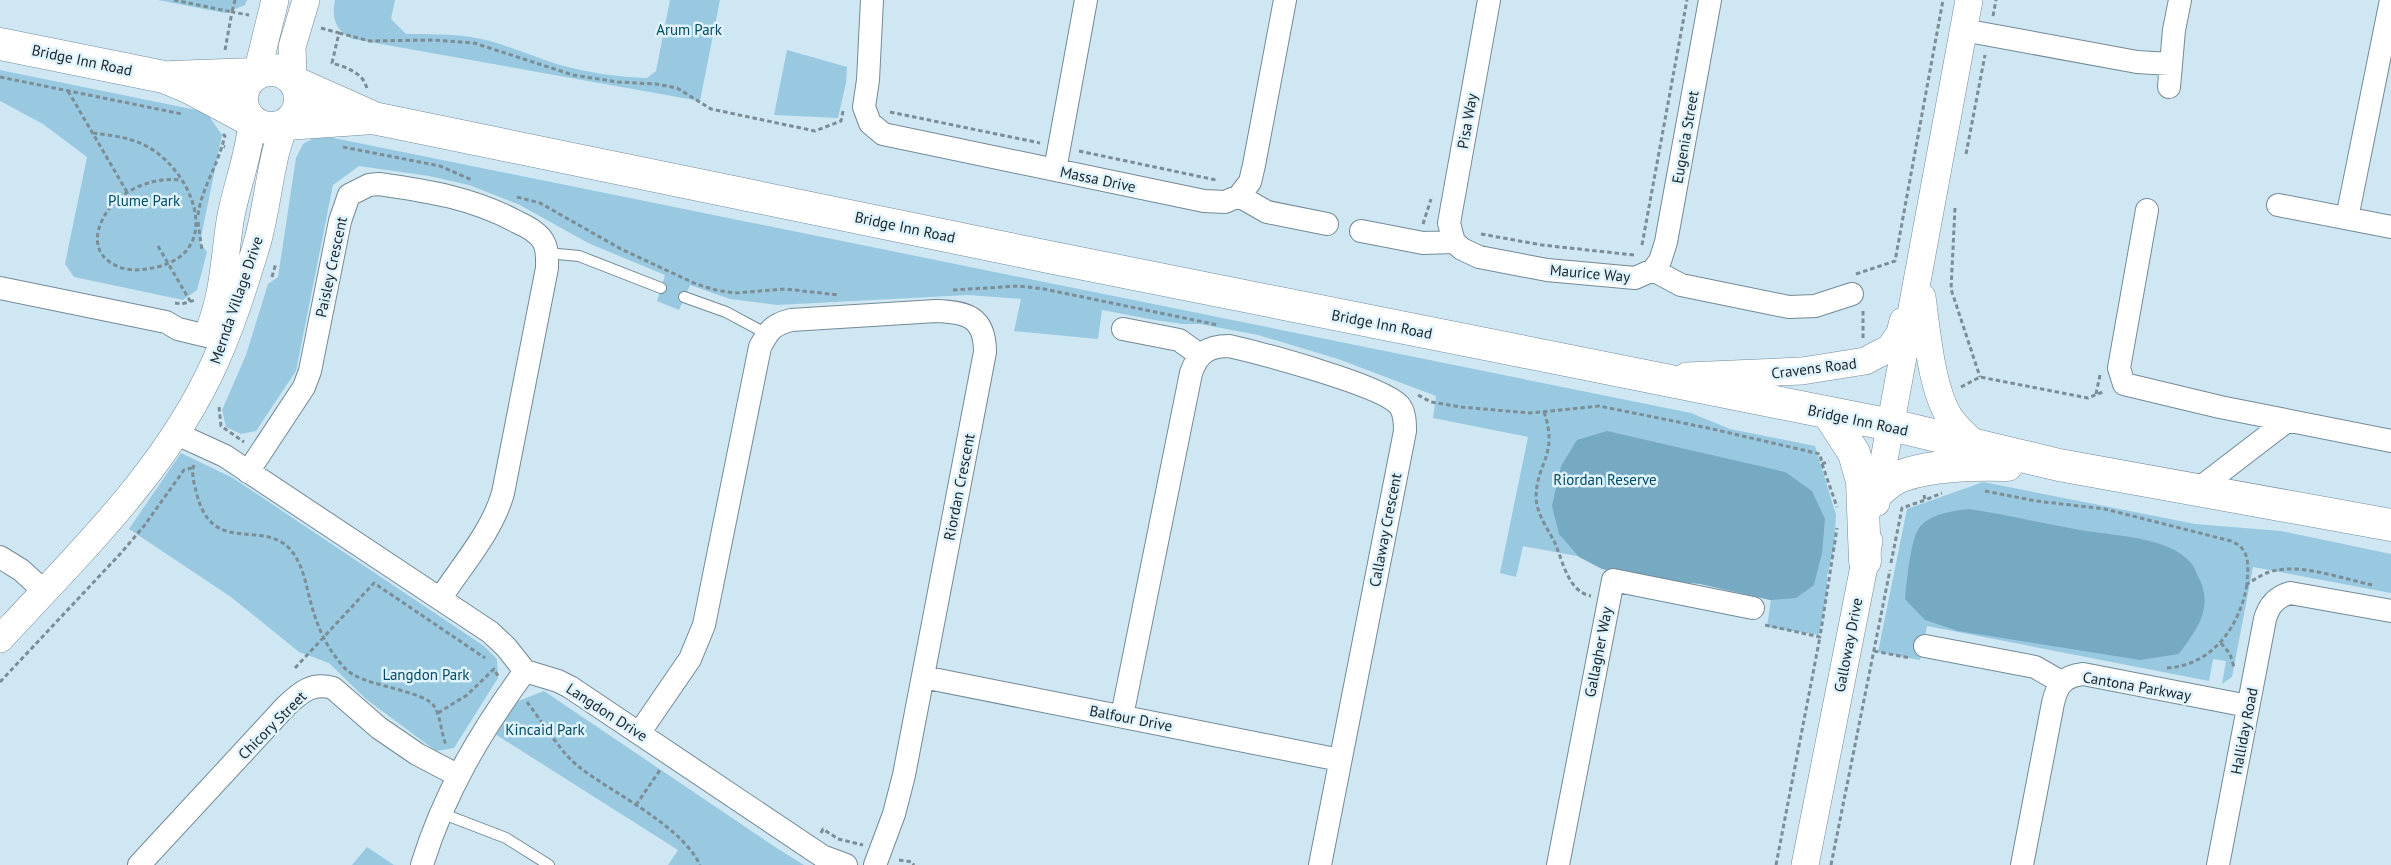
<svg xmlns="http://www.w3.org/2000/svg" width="2391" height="865" viewBox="0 0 2391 865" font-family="'PT Sans',sans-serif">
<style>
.green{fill:#98c9e0}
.water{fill:#76a9c2}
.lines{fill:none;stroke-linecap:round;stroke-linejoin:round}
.service-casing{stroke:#738a95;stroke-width:12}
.minor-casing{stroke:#738a95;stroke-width:24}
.tertiary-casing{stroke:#738a95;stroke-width:28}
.secondary-casing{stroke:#738a95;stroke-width:33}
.path{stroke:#7b8d95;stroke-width:3;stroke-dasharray:4.5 3;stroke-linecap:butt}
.service{stroke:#fff;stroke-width:10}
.minor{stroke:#fff;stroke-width:22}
.tertiary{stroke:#fff;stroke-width:27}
.secondary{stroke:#fff;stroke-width:32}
.labels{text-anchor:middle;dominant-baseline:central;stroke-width:5;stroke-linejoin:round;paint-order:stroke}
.park-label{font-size:15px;fill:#014a63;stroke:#dff3fd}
.street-label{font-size:15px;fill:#1b2428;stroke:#dff3fd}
</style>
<rect width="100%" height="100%" fill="#cee7f3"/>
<path class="green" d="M158,0h89l-2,5 -20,8z
M335,0h60l-4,19 15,15c22,0 44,0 65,3 31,5 59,19 89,28 29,8 58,12 87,13l9,-7 14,-71h50l-20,101 -347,-62c-17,-7 -22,-21 -18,-39z
M787,50l60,17 -1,16 -8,35 -64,-3z
M0,70l206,42 16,23 -22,107 7,10 -10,38 -14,10 -109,-23 -9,-13 22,-107 -44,-33 -43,-23z
M319,135l1372,278 39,16 85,17 21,69 -2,33 -7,28v16l-8,43 -52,-8 5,-35 -249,-46 -7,31 -16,-4 28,-136 -95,-19 3,-22 -98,-37 -80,-24 -58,-11h-17l-28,-4 -53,-10 -4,29 -84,-8 7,-32 -53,-4 -191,10 -47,-6 -40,-14 -11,25 -22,-9 8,-26 -77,-32 -68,-38 -51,-20 -40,-9 -70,-10 -26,19 -37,186 -40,60 -15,3 -15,-7 -4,-17 24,-55 22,-71 10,-7 18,-119 7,-14z
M181,453l52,25 251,168 13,13 1,19 -44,70 -18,3 -70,-52 -37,-36 -30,-11 -68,-55 -102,-68z
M1983,482l212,42 86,7 110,23v39l-138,-26 -21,110 -10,7 4,-23 -13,-2 -4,22 -282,-55 -7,34 -42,-8 29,-143z
M544,691l231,156 29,18h-136l10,-15 -183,-116 21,-32z
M367,847l27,18h-42z"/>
<path class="water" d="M1607,431l178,41 27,19 13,28 -3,34 -8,32 -18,13 -26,2 -70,-16 -43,-4 -55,-11 -23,-12 -20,-23 -7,-28 9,-40 16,-26z
M1968,509c36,5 71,14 107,20 33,7 94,6 117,35 3,4 5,11 8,16 13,30 -4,50 -21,74l-39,6 -182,-29 -33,-11 -20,-21c2,-18 5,-57 14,-71 10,-14 34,-17 49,-19z"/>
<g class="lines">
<defs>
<path id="service" d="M547,253l32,3 82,32
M684,297l42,15 41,22
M441,813l65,25 43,27"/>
<path id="minor" d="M872,0l-4,80 -4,27 6,16 13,11 321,67 21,1 14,-6 28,16 60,12
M1963,30l174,32 33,2
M2169,87l5,-57 6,-30
M1055,170l31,-170
M1239,196l11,-14 4,-17 31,-165
M2278,205l113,22
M2147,210l-28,158 5,16 96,23 171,34
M2347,218l44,-218
M1361,231l62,12 31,-1 8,7 17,8 68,13 88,8 18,-8 28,15 108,22 26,-1 37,-12
M1454,242l-5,-19 40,-223
M1653,270l7,-9 6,-19 44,-242
M0,288l166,34 12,7 29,7
M1123,329l56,11 21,15
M177,434l48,22 265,176 16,15 19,24 33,10 12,6 252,169 24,9
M248,472l56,-85 6,-16 30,-150 9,-26 20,-10 10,-1c49,7 94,14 138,38 9,4 21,10 26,19 5,8 4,18 4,27l-44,225c-11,39 -41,72 -63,106
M2197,490l90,-69
M0,557l21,13 23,21
M1925,646l110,21 26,15
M923,677l417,83
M1122,716l69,-343c7,-20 17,-27 38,-27 31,7 152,39 170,59 6,7 6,18 6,26l-85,434
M640,732l50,-73 14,-34 56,-278c9,-17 12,-22 31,-27l145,-9c31,1 49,6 49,41l-81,423 -10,39 -19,51
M139,865l147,-159c15,-14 26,-24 47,-18l46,40 38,26 40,21
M422,865c22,-72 59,-134 103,-194
M1558,865l55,-285 140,28
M2022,865l31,-162c4,-18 11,-27 30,-29l165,32
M2218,865l47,-246c4,-14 11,-22 25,-26l101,18"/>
<path id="tertiary" d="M257,73l18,-73
M293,80l-1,-33 14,-47
M1922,297c5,35 9,91 28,121 7,10 17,19 26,27
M209,331c15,-39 15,-70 21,-110 6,-35 19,-63 22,-100
M1687,376l115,-5 63,-10 25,-13 10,-15 3,-12
M1876,503l93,-503
M0,639c79,-86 168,-170 216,-279 17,-38 30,-79 42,-120 7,-26 10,-53 16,-80 2,-12 7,-23 10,-35
M1805,865l64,-324"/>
<path id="secondary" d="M0,44l164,33 24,10 62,33
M242 99a29 29 0 1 1 58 0a29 29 0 1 1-58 0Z
M171,77l84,-3
M296,83l74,33
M286,124l87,-6 671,138 847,169 168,40 332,60
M1828,413l26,40 8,28 3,80
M1878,492c7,-6 14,-13 23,-16 29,-11 76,-12 106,-11"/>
</defs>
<use href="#service" class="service-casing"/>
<use href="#minor" class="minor-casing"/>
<use href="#tertiary" class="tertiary-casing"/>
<use href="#secondary" class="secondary-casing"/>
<path class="path" d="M174,0l58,12 3,-12
M1993,16l3,-16
M321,28l18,5 -7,30c14,4 32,10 35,26
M339,33l31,8 63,-1 41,3 99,32 45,7 38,2 21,4 34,21 104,22 26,-10 2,-10
M225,50l7,-38 17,3
M0,77l182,37
M68,91l59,101
M890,112l150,31
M93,133c16,2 34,4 49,11 47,20 86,106 15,123 -12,3 -28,5 -40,-1 -37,-16 -15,-59 11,-74 17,-10 34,-14 53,-12
M223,134l2,2 -3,10 3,1
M343,147l97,19 32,14
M1079,151l137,29
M1966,154l19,-99
M517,197l23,6 81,46 75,35 20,6 19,3 50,-4 54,6
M1955,208l-4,81 29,88
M198,215c3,-24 17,-45 24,-69
M198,222l4,29
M1423,224l8,-25
M1481,234l61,11 92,10
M1642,245l45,-245
M158,246l32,55
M1856,274l39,-13 48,-261
M272,277l4,-14
M953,290l66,-4 25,3 174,36
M175,303l7,1 13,-4
M1863,338v-27
M1961,387l19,-10 108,21 17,-7
M2096,394l4,-19
M1418,395l13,7 30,5 69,6 69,-7 109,22 112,26 2,10 7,-3
M219,407l2,19 23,16
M1544,412c15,43 -8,51 -8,86 1,16 11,30 18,43 9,19 13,50 37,55
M1822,464l15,43
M194,465c-3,7 0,18 2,26 15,66 64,28 93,57 15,16 17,39 23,59 5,17 12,35 23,49 5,7 11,15 19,19 18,11 71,17 80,31 7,11 7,27 12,39
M1985,491l51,10 69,8 126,32c20,8 17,24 16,43 10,-6 20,-13 31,-14 28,-5 66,9 94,15
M1924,495l1,5 17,-7
M1891,563l11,-55 23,-8
M1765,625l55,12 17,-109
M2221,643l9,11 4,13
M1874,651l36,7
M295,668l79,-85 111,75
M2167,668c46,-3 73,-42 80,-84
M0,682l121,-129 23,-27 40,-56 8,-2
M527,702c14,18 34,51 52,65 35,27 102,58 121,98
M438,713l29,-18 27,-26 4,7
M636,805l24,-35
M821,833l2,-4 15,10 25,6
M899,860l13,2 2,3
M1776,865l44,-228
M1831,865l59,-295"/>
<use href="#service" class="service"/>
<use href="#minor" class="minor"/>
<use href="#tertiary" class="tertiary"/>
<use href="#secondary" class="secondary"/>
</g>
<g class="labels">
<g class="park-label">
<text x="689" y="29">Arum Park</text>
<text x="144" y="200">Plume Park</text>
<text x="1605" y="479">Riordan Reserve</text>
<text x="426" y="674">Langdon Park</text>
<text x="545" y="729">Kincaid Park</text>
</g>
<g class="street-label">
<text transform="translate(82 60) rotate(12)">Bridge Inn Road</text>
<text transform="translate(1467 121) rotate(-80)">Pisa Way</text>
<text transform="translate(1685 137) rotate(-80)">Eugenia Street</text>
<text transform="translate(1098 179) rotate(12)">Massa Drive</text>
<text transform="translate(905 227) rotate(12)">Bridge Inn Road</text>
<text transform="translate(331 267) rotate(-78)">Paisley Crescent</text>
<text transform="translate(1590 273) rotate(5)">Maurice Way</text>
<text transform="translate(236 300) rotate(-71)">Mernda Village Drive</text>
<text transform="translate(1382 324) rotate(11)">Bridge Inn Road</text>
<text transform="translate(1814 368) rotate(-7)">Cravens Road</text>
<text transform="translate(1858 420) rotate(12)">Bridge Inn Road</text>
<text transform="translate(959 487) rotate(-79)">Riordan Crescent</text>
<text transform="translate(1385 530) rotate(-79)">Callaway Crescent</text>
<text transform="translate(1848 645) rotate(-79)">Galloway Drive</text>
<text transform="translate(1598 652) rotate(-79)">Gallagher Way</text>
<text transform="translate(2137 686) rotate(10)">Cantona Parkway</text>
<text transform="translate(607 712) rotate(33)">Langdon Drive</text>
<text transform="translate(1131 718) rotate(11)">Balfour Drive</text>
<text transform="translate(272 725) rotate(-45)">Chicory Street</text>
<text transform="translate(2244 731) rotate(-79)">Halliday Road</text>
</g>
</g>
</svg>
